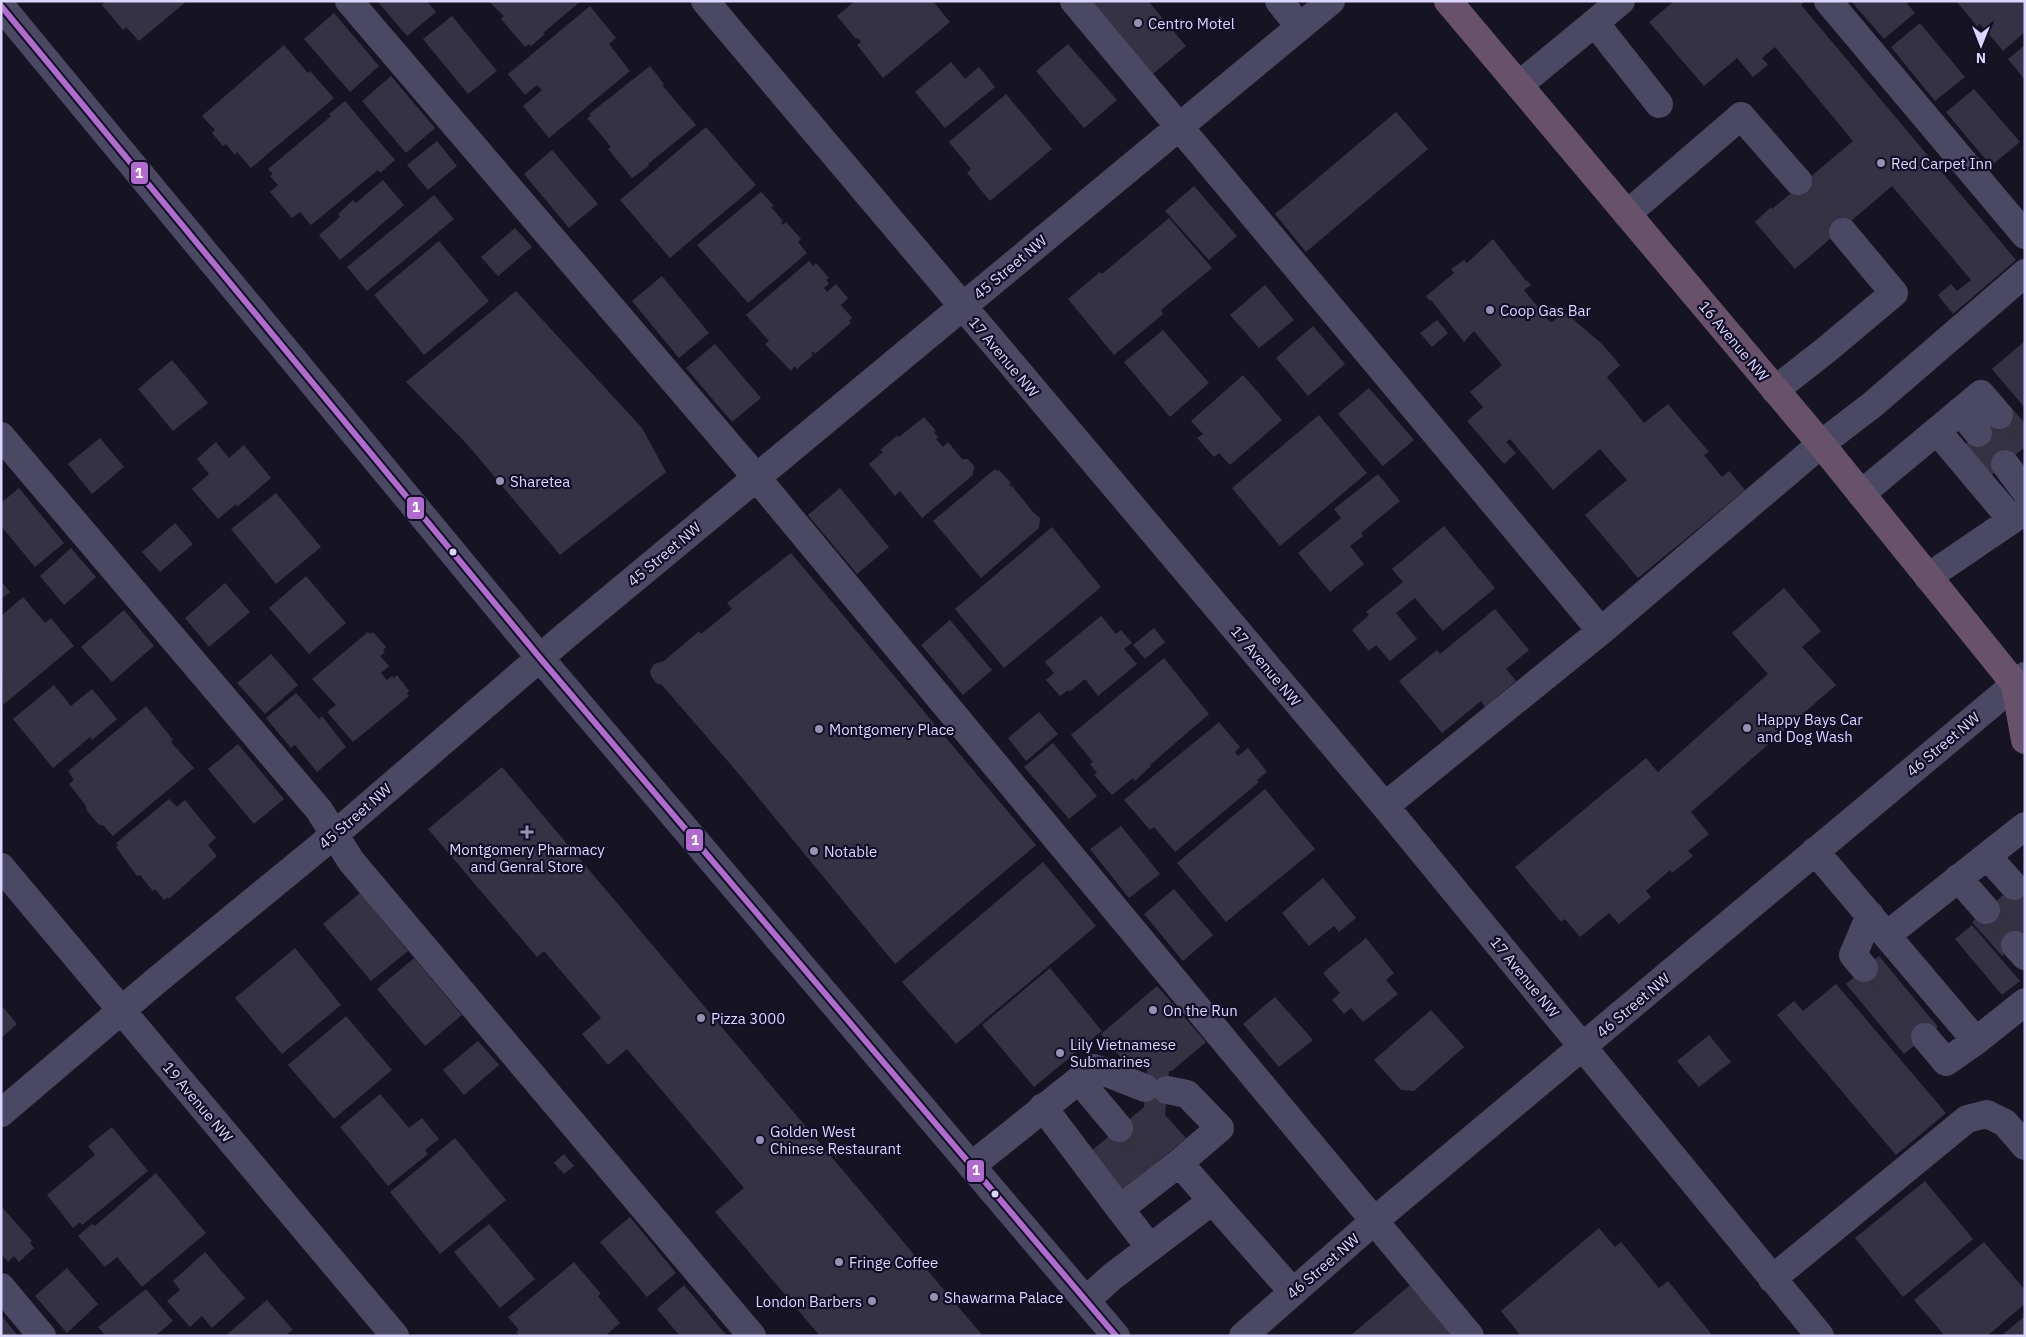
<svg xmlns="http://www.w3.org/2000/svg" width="2026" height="1337" viewBox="0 0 2026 1337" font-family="'IBM Plex Sans',sans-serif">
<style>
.building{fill:#353245}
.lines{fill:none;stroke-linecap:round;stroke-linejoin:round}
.minor-tunnel{stroke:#343143;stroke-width:28;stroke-dasharray:28 14;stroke-linecap:butt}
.minor{stroke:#4a4863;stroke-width:28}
.highway{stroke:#67516b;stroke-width:28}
.bus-1-casing{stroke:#130e28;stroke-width:10}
.bus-1{stroke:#b06ccc;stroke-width:6}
.poi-dot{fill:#9692b2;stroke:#130e28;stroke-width:2}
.bus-dot{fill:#dbd6ff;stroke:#130e28;stroke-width:2}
.labels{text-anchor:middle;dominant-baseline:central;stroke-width:4.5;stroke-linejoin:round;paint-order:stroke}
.poi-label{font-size:15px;fill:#dbd6ff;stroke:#130e28;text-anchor:start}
.street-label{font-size:15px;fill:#dbd6ff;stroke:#130e28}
.line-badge{stroke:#130e28;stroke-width:2}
.badge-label{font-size:14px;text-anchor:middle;font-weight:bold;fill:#fff}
</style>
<rect width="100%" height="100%" fill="#161422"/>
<path class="building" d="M105,1h82l-48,40 -13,-14 -3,3 -21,-25z
M377,1h50l9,11 -29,24z
M488,1h93l-38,32 2,1 -14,12 -2,-2 -4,3 -24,-28 3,-3z
M855,1h78l17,21 -67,56 -26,-33 4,-3 -3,-4 -2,1 -19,-23z
M1091,1h57l38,45 -33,28z
M1674,1h131l-4,4 215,255 -63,54 -15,-19 13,-11 6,7 14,-11 -79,-94 -97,83 -40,-47 16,-15 1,2 81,-68 -78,-94 -13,11 6,7 -15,12 -16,-19 -33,28 -55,-64z
M1851,1h54l10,12 -31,26z
M1956,1h69v31l-22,19 -23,-27 -3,2z
M590,6l26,32 -7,6 21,27 -81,67 -26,-32 19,-16 -5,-5 -12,10 -17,-21z
M334,13l45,53 -29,26 -46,-53z
M452,16l45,55 -29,23 -45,-55z
M1920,23l45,54 -30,24 -44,-54z
M1068,44l49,56 -33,28 -48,-57z
M284,45l24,28 2,-2 24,27 -83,70 -14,-16 -2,3 -9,-11 -3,2 -11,-13 3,-3 -13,-14z
M2025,45v35l-17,-21z
M951,62l14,17 14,-12 16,20 -50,41 -30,-36z
M650,66l14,18 -2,1 34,40 -48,39 1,2 -17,12 -24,-29 3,-2 -24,-29 4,-2 -2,-2z
M391,76l44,52 -29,25 -44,-52z
M1974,89l46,53 -29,24 -45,-54z
M1006,94l46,55 -62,52 -23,-28 4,-4 -22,-27z
M345,101l50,59 -15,13 -2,-3 -67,55 -11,-13 -8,6 -22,-26 8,-7 -8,-9 3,-2 -5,-5 63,-53 -2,-2z
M1396,112l32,37 -122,103 -31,-38z
M706,127l50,58 -86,73 -50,-58z
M437,141l20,25 -29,24 -21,-25z
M552,150l46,54 -29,24 -45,-54z
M383,180l21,25 -64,55 -21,-25 21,-18 -2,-3 15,-14 3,3z
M1194,186l43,50 -28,24 -44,-49z
M761,192l13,14 -3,1 12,14 -2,1 2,3 3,-3 15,17 -3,3 9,11 -59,50 -51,-58z
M434,195l20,24 -87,72 -20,-24z
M1169,218l43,50 -51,42 2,4 -49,41 -46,-56 32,-27 2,2z
M515,228l17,19 -34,29 -17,-19z
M1493,239l33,42 1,-1 4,5 -7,5 25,31 3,1 13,-10 38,33 17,20 -13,12 37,46 24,-19 41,48 -5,3 18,22 7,-6 16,19 -107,88 -53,-63 42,-35 -27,-31 -47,41 -43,-51 -4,3 10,11 -12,11 -37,-43 16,-14 -13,-15 32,-27 -28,-34 -10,11 -33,-42 -1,1 -4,-5 28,-23 -3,-4 13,-9 3,3z
M439,241l50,60 -65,54 -50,-60z
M809,261l4,5 3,-3 13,15 -3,2 3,4 -5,4 3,4 9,-8 12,14 -7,7 11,13 -3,3 2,2 -36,31 -2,-2 -2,1 2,2 -16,14 -2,-3 -4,5 -26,-27 4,-3 -23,-26z
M662,276l47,57 -30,25 -47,-57z
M1265,285l29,35 -35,28 -29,-33z
M516,291l126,137 24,44 -106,83 -93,-111 -61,-62z
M1437,320l11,13 -16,14 -12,-14z
M1313,326l32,38 -37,32 -32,-38z
M1163,330l46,53 -39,34 -46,-55z
M2025,341v67l-33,-39z
M715,344l46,54 -29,24 -46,-54z
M172,360l36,43 -35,28 -35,-42z
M1243,375l39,45 -52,45 -11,-12 -5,4 -17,-19 6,-4 -12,-13z
M1369,388l45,52 -31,26 -45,-52z
M2010,406l15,18v23l-36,30 -26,-31z
M1319,415l48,58 -87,73 -48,-58z
M924,417l12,14 -2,1 4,5 -2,2 7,8 5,-5 14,17h6l6,7 -1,9 -51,43 -22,-27 -5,5 -26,-32 14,-12 -3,-2 17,-14 2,1z
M100,438l24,29 -32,27 -24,-30z
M216,442l13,16 15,-13 27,33 -34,29 -1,-3 -18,15 -26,-30 17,-15 -12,-15z
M995,469l2,2 2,-1 12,13 -2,2 2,2 1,-1 21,26 7,6 -1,10 -58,50 -48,-57z
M1378,474l22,27 -39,32 2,3 -13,10 14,18 -34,28 -32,-39 43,-35 -7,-9z
M19,488l45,55 -29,24 -34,-41v-23z
M840,488l49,59 -32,27 -49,-59z
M276,493l45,54 -45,37 -45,-55z
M175,523l18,21 -33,28 -18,-20z
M1444,526l51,62 -52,43 -28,-33 -19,15 21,26 -27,22 -14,-16 -7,6 -17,-21 17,-15 -3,-3 37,-30 -11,-13z
M1052,527l49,60 -97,81 -49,-59z
M71,548l25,29 -32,28 -24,-29z
M791,553l245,292 -141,119 -157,-191 -76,-88 -6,-2 -5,-7 -1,-5 4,-7 10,-3 35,-30 2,3 31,-25 -5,-6z
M306,576l40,47 -37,31 -40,-46z
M1,581l9,11 -9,7z
M225,583l25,29 -41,35 -24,-29z
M1784,588l37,43 -19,16 34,38 -145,127 18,22 -21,17 5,5 -21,17 -2,-3 -24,21 5,6 -32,27 -10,-11 -29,24 -15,-18 -4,3 -46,-55 131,-109 12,14 110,-98 -36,-41z
M23,597l22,26 6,-5 23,28 -71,59 -2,-89z
M1495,609l34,41 -23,19 10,12 -31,26 -4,-6 -39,32 -43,-52 38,-31 3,4z
M124,610l30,36 -42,36 -31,-35z
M1101,616l15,18 5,-4 11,13 -8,6 13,15 -39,32 -13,-17 -16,13 -1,-2 -8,6 -14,-16 8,-7 -9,-11z
M950,620l42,50 -29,25 -42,-50z
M1154,628l11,14 -20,17 -12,-14z
M368,632l2,2 3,-2 13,15 -3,3 2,2 -5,4 9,10 -8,7 6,7 5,-4 2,2 3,-3 12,16 -2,3 2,2 -56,46 -26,-30 9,-7 -24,-26z
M271,654l27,31 -33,29 -28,-31z
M1164,658l45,56 -59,51 1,1 -16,15 -2,-3 -21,17 -18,-20 3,-2 -7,-9 3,-2 -22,-27z
M54,685l17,21 21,-17 25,30 -25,21 -2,-3 -37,31 -40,-49z
M296,693l23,26 3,-3 24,31 -29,25 -22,-27 -4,3 -25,-30z
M146,706l27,34 -2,2 23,26 -81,68 -9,-10 -6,-2 -11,-13 -1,-5 -17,-22 5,-4 -6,-9z
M1039,712l19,22 -32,27 -18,-23z
M1219,722l21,25 -5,5 3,4 10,-8 19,24 -10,8 2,2 -84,70 -21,-25 -4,3 -26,-30z
M1053,743l44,53 -28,23 -45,-52z
M238,744l46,55 -30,25 -46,-55z
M502,767l218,258 263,311h-163l-45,-53 -60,-71 29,-24 -117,-139 -19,16 -26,-31 19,-16 -57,-67 -7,6 -109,-128z
M1265,789l50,60 -89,73 -49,-59z
M169,799l8,8 8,-7 31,38 -8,7 9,11 -48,43 -1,-2 -4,3 -9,-11 -2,2 -13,-16 -3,1 -21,-29 2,-2 -2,-2z
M1121,826l39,48 -31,24 -39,-49z
M1043,862l53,64 -140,118 -54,-62z
M2025,876v60l-23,20 -30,-34z
M1323,878l33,40 -17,14 -5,-6 -25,20 -27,-33z
M1174,889l39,46 -30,26 -39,-47z
M360,893l48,58 -37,30 -48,-57z
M1972,925l48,56 -18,14 -47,-56z
M1366,938l28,35 -8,7 12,14 -35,28 -12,-14 -7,6 -12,-14 8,-7 -17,-20z
M295,948l46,57 -59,49 -47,-56z
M1879,956l59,71 -34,27 -58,-70z
M414,958l48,57 -37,31 -48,-57z
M1050,968l52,63 -68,56 -52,-62z
M1836,984l110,129 -50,42 -119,-140 17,-14 9,10z
M1157,986l49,56 -34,29h-3l-4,44 21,23 -63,53 -33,-39 54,-45 3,-38 -18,-2 -28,-33z
M1275,997l38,43 -34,27 -36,-43z
M1,1005l16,19 -16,14z
M1431,1010l33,37 -50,44 -13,-1 -27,-30z
M346,1016l46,54 -58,49 -46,-54z
M1709,1035l22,27 -32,25 -22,-26z
M478,1041l21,24 -35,30 -21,-25z
M380,1094l29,34 13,-10 17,21 -14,11 3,4 -40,32 -48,-59z
M112,1127l36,44 -66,54 -2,-3 -7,6 -26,-33 48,-40 -7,-9z
M455,1138l51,62 -66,54 -50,-62z
M564,1154l10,12 -10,8 -10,-11z
M156,1173l50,60 -64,54 -25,-30 -12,10 -27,-31 14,-12 3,2z
M1925,1181l48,58 -70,58 -48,-59z
M1,1206l31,35 -2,2 4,5 -15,14 -5,-6 -6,6 -7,-8z
M630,1217l46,56 -29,24 -47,-55z
M489,1224l46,55 -35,29 -46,-56z
M1599,1228l16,19 6,-5 38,46 9,-7 45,55h-192l-20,-25z
M1984,1242l41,48v14l-38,32h-42l-31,-36z
M205,1252l40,46 -33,30 -10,-12 -12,11 -23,-26 13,-11 -7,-9z
M574,1262l27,32 -3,2 22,27 -15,13h-85l-4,-4 3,-2 -11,-13z
M67,1268l31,36 -31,29 -32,-37z
M684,1285l43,51h-47l-23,-27z
M1410,1285l42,51h-102z
M146,1289l27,32 -18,15h-49l-8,-9z
M267,1300l26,30 -5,3 2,3h-65z
M1,1315l17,21h-17z
M2025,1316v20h-24z"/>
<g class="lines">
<path class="minor-tunnel" d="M1798,181l45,51
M1999,415l26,29
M1978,433l27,31
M1986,910l29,35
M1864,968l61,69
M1119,1128l33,38"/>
<path class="minor" d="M349,1l407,476 714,859
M705,1l680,805 435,530
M1074,1l527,630
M1279,1l21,26
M1828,1l197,234
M1,6l539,652 576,678
M1595,23l64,81
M1519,85l102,-84
M1627,214l114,-98 57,65
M1775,390l51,-40 68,-57 -51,-61
M1960,411l18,22
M1937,431l75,89
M1,436l318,374 32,51 401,475
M2005,464l20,27
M1861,494l120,-100 18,21
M1928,577l97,-66
M1385,806l216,-175 220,-187 51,-39 153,-132
M1815,851l161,190 49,-39
M1987,856l27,30
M1,867l394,469
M1958,878l28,32
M1887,935l138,-109
M2015,945l10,11
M1864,968l-11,-13 17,-40
M1925,1037l21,25 30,-21
M1079,1080l40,48
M1167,1090l20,4 33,34 -41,35 114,129
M1043,1107l77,102 59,-46
M1,1113l155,-132 178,-146 229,-197 768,-637
M971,1166l123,-98 51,20
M1120,1209l30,39
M1772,1279l195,-160 20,-5 18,9 20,23
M1,1287l41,49
M1086,1300l27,-24 99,-75
M1243,1336l131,-115 651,-545"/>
<path class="highway" d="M1448,1l373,443 194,240 10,56"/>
<defs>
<path id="bus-1" d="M1,6l539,652 576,678"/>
</defs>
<use href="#bus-1" class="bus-1-casing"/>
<use href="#bus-1" class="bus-1"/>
</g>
<g class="poi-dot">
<circle cx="1138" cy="23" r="5"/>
<circle cx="1881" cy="163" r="5"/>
<circle cx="1490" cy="310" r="5"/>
<circle cx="500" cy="481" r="5"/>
<circle cx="1747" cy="728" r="5"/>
<circle cx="819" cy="729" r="5"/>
<path d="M524.5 824.5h5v5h5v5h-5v5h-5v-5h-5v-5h5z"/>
<circle cx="814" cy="851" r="5"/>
<circle cx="1153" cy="1010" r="5"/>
<circle cx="701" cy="1018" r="5"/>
<circle cx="1060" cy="1053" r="5"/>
<circle cx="760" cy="1140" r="5"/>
<circle cx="839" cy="1262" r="5"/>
<circle cx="934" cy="1297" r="5"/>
<circle cx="872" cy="1301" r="5"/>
</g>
<g class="bus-dot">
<circle cx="453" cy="552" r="4.5"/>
<circle cx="995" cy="1194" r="4.5"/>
</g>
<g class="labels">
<g class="poi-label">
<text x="1148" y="23">Centro Motel</text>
<text x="1891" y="163">Red Carpet Inn</text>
<text x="1500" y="310">Coop Gas Bar</text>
<text x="510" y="481">Sharetea</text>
<text x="1757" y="719">Happy Bays Car<tspan x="1757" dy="17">and Dog Wash</tspan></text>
<text x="829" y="729">Montgomery Place</text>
<text x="527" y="849" text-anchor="middle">Montgomery Pharmacy<tspan x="527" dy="17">and Genral Store</tspan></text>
<text x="824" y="851">Notable</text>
<text x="1163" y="1010">On the Run</text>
<text x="711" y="1018">Pizza 3000</text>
<text x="1070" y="1044">Lily Vietnamese<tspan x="1070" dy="17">Submarines</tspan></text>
<text x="770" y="1131">Golden West<tspan x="770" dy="17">Chinese Restaurant</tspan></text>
<text x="849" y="1262">Fringe Coffee</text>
<text x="944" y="1297">Shawarma Palace</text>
<text x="862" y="1301" text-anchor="end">London Barbers</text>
</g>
<g class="street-label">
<text transform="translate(1010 267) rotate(-40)">45 Street NW</text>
<text transform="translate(1734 341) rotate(50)">16 Avenue NW</text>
<text transform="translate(1004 357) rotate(50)">17 Avenue NW</text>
<text transform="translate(664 554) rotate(-40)">45 Street NW</text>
<text transform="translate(1266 666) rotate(50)">17 Avenue NW</text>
<text transform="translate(1943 744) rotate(-40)">46 Street NW</text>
<text transform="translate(355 816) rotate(-41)">45 Street NW</text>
<text transform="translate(1525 977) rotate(51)">17 Avenue NW</text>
<text transform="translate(1633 1005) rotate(-40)">46 Street NW</text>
<text transform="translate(198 1102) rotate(50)">19 Avenue NW</text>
<text transform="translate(1323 1266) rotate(-41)">46 Street NW</text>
</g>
</g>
<g class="line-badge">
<rect x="130" y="161" width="19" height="24" rx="5" fill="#b06ccc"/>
<rect x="406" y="496" width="19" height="24" rx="5" fill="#b06ccc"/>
<rect x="685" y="828" width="19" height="24" rx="5" fill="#b06ccc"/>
<rect x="966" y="1159" width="19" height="24" rx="5" fill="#b06ccc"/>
</g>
<g class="badge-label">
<text x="139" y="178">1</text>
<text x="416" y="512">1</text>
<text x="695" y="845">1</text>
<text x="976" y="1175">1</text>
</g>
<rect width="2026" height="1337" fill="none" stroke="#dbd6ff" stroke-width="5"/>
<g transform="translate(1981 45) rotate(180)" stroke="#130e28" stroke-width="4" paint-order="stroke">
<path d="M0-4L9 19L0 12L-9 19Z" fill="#dbd6ff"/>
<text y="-8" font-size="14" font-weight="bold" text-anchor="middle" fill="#dbd6ff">N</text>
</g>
</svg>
